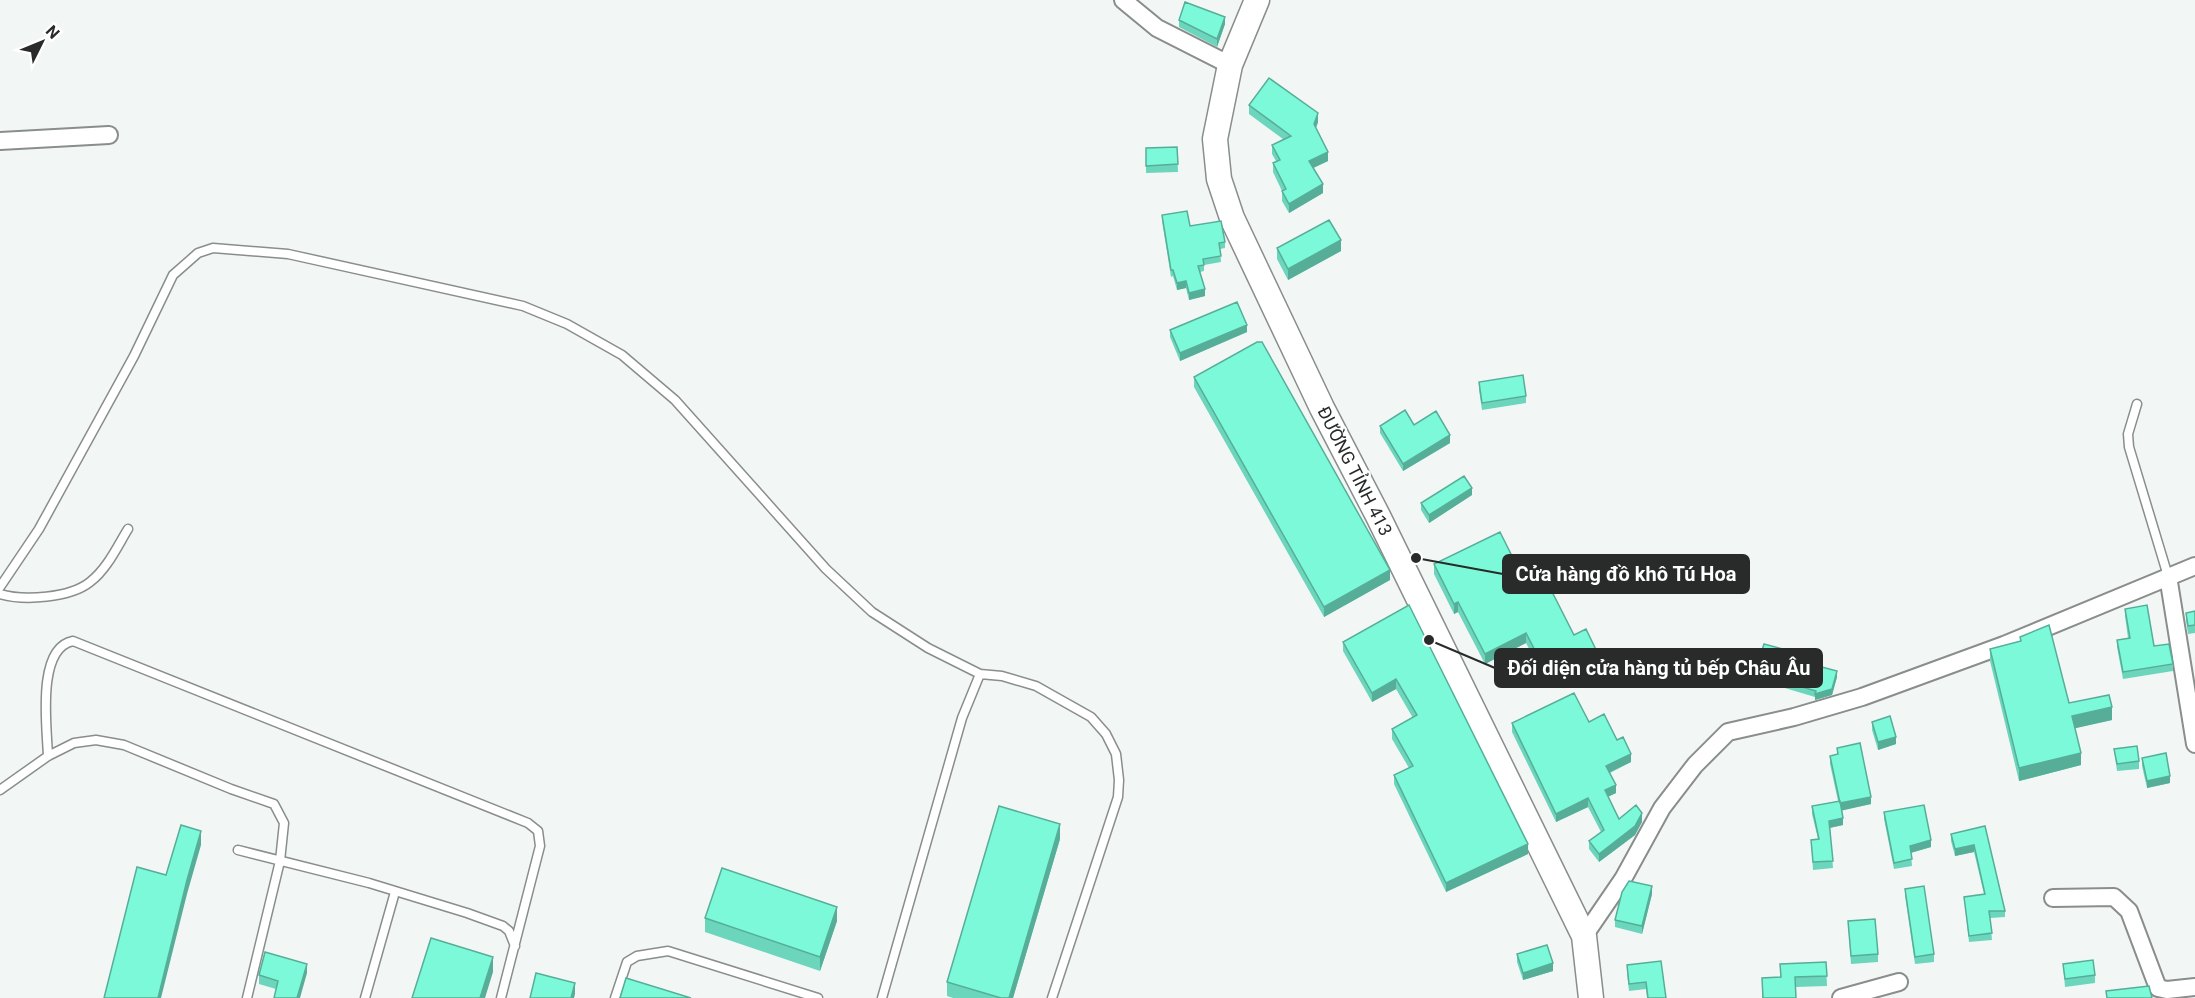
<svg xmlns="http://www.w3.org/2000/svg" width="2195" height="998" viewBox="0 0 2195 998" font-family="Roboto,sans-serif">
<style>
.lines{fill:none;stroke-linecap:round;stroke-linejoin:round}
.lane-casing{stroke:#898d8c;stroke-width:11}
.street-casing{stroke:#898d8c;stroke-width:20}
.secondary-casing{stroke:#898d8c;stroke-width:27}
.lane{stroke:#fff;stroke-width:8}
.street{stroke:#fff;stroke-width:16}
.secondary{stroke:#fff;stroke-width:24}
.wall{fill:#6bd6bb}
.shaded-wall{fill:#57ae98}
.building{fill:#7cf9d9;stroke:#57ae98;stroke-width:1.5}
.labels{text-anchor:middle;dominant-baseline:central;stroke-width:4.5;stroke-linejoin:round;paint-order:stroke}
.street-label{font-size:18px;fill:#292b2a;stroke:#fff}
.leader{fill:none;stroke:#292b2a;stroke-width:2}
.callout-dot{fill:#292b2a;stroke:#fff;stroke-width:2}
.callout{fill:#292b2a;stroke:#292b2a;stroke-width:2}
.callout-label{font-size:20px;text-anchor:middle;font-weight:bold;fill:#fff}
</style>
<rect width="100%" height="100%" fill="#f2f7f6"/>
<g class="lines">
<defs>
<path id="lane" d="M2137,404l-9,30 1,13 39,129
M0,587l39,-58 95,-173 39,-81 25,-22 15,-5 75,6 235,52 44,18 55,31 53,45 151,169 46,43 56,36 52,26 22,2 34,10 55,31 15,17 10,20 3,26 -1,17 -66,201
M0,594c24,7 70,4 90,-12 17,-13 27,-35 38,-53
M48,756c-1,-28 -12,-108 25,-115l455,182 10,8 2,15 -39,152
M0,790l48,-34 26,-13 22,-3 28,5 107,44 43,15 10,19 -4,38 -33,137
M238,850l131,33 98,30 36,13 6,5 6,15
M365,998l30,-106
M615,998l12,-36 10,-6 31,-5 150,47
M882,998l80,-280 18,-44"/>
<path id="street" d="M1123,0l34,28 73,37
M0,141l109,-6
M2168,576l27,168
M2053,898l61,-1 15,14 29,77 9,2 28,-3
M1584,936l39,-57 39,-71 33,-43 33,-33 66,-15 68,-20 142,-52 191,-79
M1841,998l58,-16"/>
<path id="secondary" d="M1257,0l-27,65 -15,74 4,40 13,39 90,190 56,108 206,420 7,62"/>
</defs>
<use href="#lane" class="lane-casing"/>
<use href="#street" class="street-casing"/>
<use href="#secondary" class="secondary-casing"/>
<use href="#lane" class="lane"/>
<use href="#street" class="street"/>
<use href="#secondary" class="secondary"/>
</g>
<path class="wall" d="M1179,20l46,4 -8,23 -38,-20z
M1249,105l69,17 -2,6 12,33 -15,7 10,25 -34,20 -7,-12v-10l-9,-19v-9l3,-2 -4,-7v-9l11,-6 -34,-25z
M1177,147l1,25 -32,1v-25z
M1162,215l63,27v6l-5,1 1,13 -17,3v6l-4,1 5,24 -16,4 -3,-12 -9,2 -4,-14 -2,1 -9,-56z
M1277,248l64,3 -53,29 -11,-21z
M1170,330l77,2 -67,29 -10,-24z
M1194,377l196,203 -66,37 -130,-230z
M1479,382l47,14v7l-44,7 -3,-20z
M1414,425l36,18 -47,28 -23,-38v-7z
M1472,495l-43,28 -8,-13v-7z
M1434,564l83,2 18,17 39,52 24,29 -29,15 -7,-15 -20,10 -16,-31 -41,21 -27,-52 -4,2 -20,-40z
M1409,605l119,249 -82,38 -52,-108v-9l15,-7 -17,-29v-10l21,-11 -17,-29 -24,13 -29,-51v-9z
M2125,609l29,37 19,18v7l-50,8 -6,-32v-7l11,-2 -3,-22z
M2195,611v22l-7,1 -2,-14v-7z
M2020,637l49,66 43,17 -37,8 6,37 -62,16 -29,-120v-12l30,-8z
M1790,658l47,19 -5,18 -17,5v-3l-44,-13v-6l2,-8 -14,-4v-6z
M1589,722l28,18 14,22 -21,11 6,20 -8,4 11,22 23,3 -7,13 -36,27 -10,-13v-8l12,-9 -13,-25 -32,15 -44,-90v-9z
M1872,722l24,22 -18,6 -6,-20z
M1837,748l34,56 -29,6 1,15 -13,3 3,40 -20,2 -2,-30 7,-1 -6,-25v-8l26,-5 -8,-37v-8l7,-1z
M2114,749l25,12v8l-22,2z
M2142,758l28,25 -23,5 -5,-22z
M1884,812l47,35 -20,6 1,13 -18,3 -10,-50z
M1985,826l20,85v6l-15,1 2,22 -23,2 -5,-45 20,-3 -10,-42 -19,4 -4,-15v-7z
M1060,839l-47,159h-60l-6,-2v-14z
M1905,889l29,65v8l-19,2 -10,-68z
M1652,894l-10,40 -27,-7v-7z
M705,918l132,3 -17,50 -115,-39z
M1848,921l30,33v8l-27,2z
M1517,954l36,17 -30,9 -6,-18z
M1826,962l1,24 -31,1v11h-34v-20l18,-1v-13z
M2063,964l32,11v8l-30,4z
M1627,965l39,33h-19l-1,-9 -17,2 -2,-18z
M307,973l-31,16 -17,-5v-9z"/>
<path class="shaded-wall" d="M1225,17v7l-8,23v-8z
M1318,113v9l-4,11v-9z
M1328,152v9l-19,9v-9z
M1323,184v9l-34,20v-9z
M1341,240v11l-53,29v-11z
M1186,281v7l-9,2v-7z
M1205,289v7l-16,4v-7z
M1247,325v7l-67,29v-8z
M1450,435v8l-47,28v-7z
M1472,488v7l-43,28v-8z
M1390,570v10l-66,37v-10z
M1458,602v10l-4,2v-10z
M1526,633v10l-41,21v-10z
M1562,654v10l-20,10v-10z
M1598,654v10l-29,15v-10z
M1837,671v6l-5,18 -17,5v-6z
M1396,679v10l-24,13v-9z
M2112,707v13l-40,9v-13z
M1896,737v7l-18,6v-8z
M2081,753v12l-62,16v-13z
M1631,754v8l-25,12v-8z
M2170,776v7l-23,5v-7z
M1616,785v8l-11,5v-8z
M1871,797v7l-31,7v-8z
M1588,798v9l-32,15v-8z
M1642,813v9l-7,13 -36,27v-8z
M1843,818v7l-14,3v-7z
M1060,824v15l-47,159h-4z
M201,831v14l-14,49 -26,104h-3l29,-118z
M1931,840v7l-21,6v-7z
M1528,844v10l-82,38v-9z
M1974,845v7l-19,4v-7z
M1652,886v8l-10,40v-8z
M837,907v14l-17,50v-14z
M493,957v15l-8,26h-5z
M1553,963v8l-30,9v-7z
M307,964v9l-7,25h-3z
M575,983v11l-1,4h-3z"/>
<path class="building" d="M1185,2l40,15 -8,22 -38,-19z
M1269,78l49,35 -4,11 14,28 -19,9 14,23 -34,20 -7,-13 4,-2 -13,-26 7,-3 -8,-15 19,-9 -42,-31z
M1177,147l1,17 -32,2v-18z
M1187,211l3,15 31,-5 4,21 -6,1 2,13 -18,3 1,6 -6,1 7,23 -16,4 -3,-12 -9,2 -4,-13h-2l-9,-55z
M1329,220l12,20 -53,29 -11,-21z
M1237,302l10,23 -67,28 -10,-23z
M1257,342h5l128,228 -66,37 -130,-230z
M1523,375l3,21 -44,7 -3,-21z
M1405,410l9,15 22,-14 14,24 -47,29 -23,-38z
M1464,476l8,12 -43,27 -8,-12z
M1500,532l17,34 11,3 7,14 10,-5 29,57 12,-6 12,25 -29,15 -7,-15 -20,10 -16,-31 -41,21 -27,-52 -4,2 -20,-40z
M1409,605l119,239 -82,39 -52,-108 19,-9 -21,-37 25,-14 -21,-36 -24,14 -29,-51z
M2147,605l7,41 15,-2 4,20 -50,8 -6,-32 13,-2 -5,-29z
M2195,611v14l-7,1 -2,-13z
M2049,625l20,78 40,-8 3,12 -40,9 9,37 -62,15 -29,-119 31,-8 -1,-4z
M1764,644l26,7 -2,7 49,13 -5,18 -17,5 1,-3 -45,-13 4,-14 -16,-4z
M1574,693l15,29 15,-8 13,26 6,-3 8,17 -25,12 10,19 -11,5 14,29 17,-14 6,8 -7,13 -36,28 -10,-13 15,-11 -16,-32 -32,16 -44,-91z
M1890,716l6,21 -18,5 -6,-20z
M1860,743l11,54 -31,6 -10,-47 8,-2 -1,-6z
M2137,746l2,15 -22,3 -3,-15z
M2166,753l4,23 -23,5 -5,-23z
M1840,801l3,17 -14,3 4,40 -20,1 -2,-22 8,-1 -7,-33z
M1924,805l7,35 -21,6 2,13 -18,4 -10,-51z
M999,806l61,18 -51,174h-8l-54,-16z
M181,825l20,6 -14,49 -29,118h-54l33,-131 29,8z
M1985,826l20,85h-16l3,22 -23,3 -5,-39 21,-3 -11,-49 -19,4 -4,-15z
M722,868l115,39 -17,50 -115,-39z
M1629,881l23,5 -10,40 -27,-6 7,-28z
M1924,886l10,68 -19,3 -10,-68z
M1875,919l3,35 -27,2 -3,-35z
M431,938l62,19 -13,41h-68z
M1547,945l6,18 -30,10 -6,-19z
M265,952l42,12 -10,34h-23l4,-17 -19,-6z
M2093,960l2,15 -30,4 -2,-15z
M1661,961l5,37h-18l-2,-16 -17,2 -2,-19z
M1826,962l1,14 -32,1 1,21h-33l-1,-20 19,-1 -1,-13z
M536,973l39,10 -4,15h-41z
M626,978l65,20h-71z
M2149,986l3,12h-45l-1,-7z"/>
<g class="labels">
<g class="street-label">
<text transform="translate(1355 471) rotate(63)">ĐƯỜNG TỈNH 413</text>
</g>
</g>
<path class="leader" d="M1416 558L1503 574M1429 640L1495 668"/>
<g class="callout-dot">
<circle cx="1416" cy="558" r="6"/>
<circle cx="1429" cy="640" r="6"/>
</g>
<g class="callout">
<rect x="1503" y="555" width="246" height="38" rx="6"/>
<rect x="1495" y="649" width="327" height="38" rx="6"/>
</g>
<g class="callout-label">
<text x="1626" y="581">Cửa hàng đồ khô Tú Hoa</text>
<text x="1659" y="675">Đối diện cửa hàng tủ bếp Châu Âu</text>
</g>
<g transform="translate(42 42) rotate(47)" stroke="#ffffff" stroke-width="4.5" paint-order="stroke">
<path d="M0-4.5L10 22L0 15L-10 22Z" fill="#292b2a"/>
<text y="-9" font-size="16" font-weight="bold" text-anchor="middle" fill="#292b2a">N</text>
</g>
</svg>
